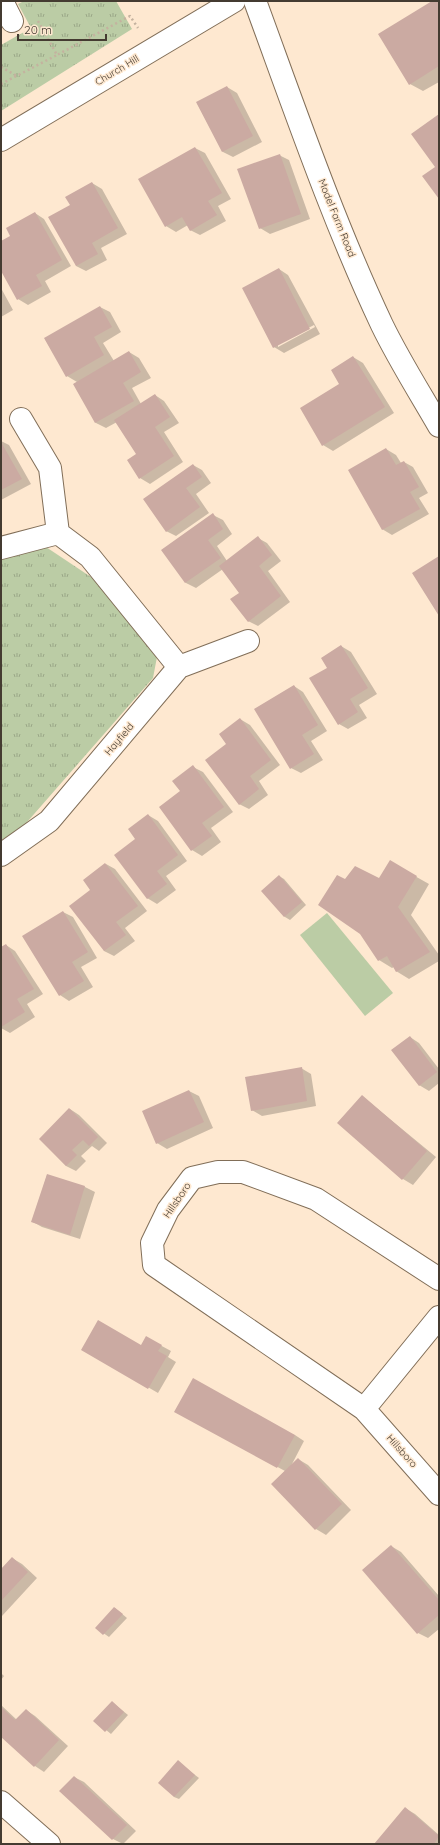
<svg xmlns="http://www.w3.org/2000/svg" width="440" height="1845" viewBox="0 0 440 1845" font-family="Quicksand,sans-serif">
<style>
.grass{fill:url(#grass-tufts)}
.green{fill:#bbcca5}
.shadow{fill:#0003;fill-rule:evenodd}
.building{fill:#cbaaa2}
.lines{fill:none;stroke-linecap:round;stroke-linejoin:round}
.minor-casing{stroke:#816e58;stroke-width:24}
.major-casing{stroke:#816e58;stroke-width:24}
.path{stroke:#c4b29f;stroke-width:2.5;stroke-dasharray:2 3;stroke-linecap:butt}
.minor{stroke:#fff;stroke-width:22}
.major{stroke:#fff;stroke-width:22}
.labels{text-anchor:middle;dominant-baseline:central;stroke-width:3;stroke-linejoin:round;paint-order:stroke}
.street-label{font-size:10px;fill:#443b31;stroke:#fee8d0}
</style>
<defs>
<pattern id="grass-tufts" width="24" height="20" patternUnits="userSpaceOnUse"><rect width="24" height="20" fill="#bbcca5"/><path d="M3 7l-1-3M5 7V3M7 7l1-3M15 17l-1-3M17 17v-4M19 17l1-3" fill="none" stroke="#9aa787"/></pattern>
</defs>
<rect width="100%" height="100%" fill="#fee8d0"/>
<path class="grass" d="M27,1h89l16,28 -131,82v-66l30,-17 -13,-24 4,-2z
M43,545l51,34 63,78 -4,21 -132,151 -20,11v-289z"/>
<path class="green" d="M327,913l66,80 -28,23 -65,-81z"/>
<path class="shadow" d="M434,1h5v81l-16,9 -13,-7z
M227,87l10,6 25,49 -29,15 -10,-5 -26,-49z
M195,148l10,5 26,46 -13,7 8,15 -26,14 -10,-5 -2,-5 -12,7 -10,-6z
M279,155l10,5 21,59 -40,15 -10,-6z
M92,183l10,6 25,45 -26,14 6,12 -21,11 -10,-5 -5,-61z
M35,213l9,6 27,47 -26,15 6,11 -23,13 -10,-6 -17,-30v-27l10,-5z
M279,269l9,6 32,59 -36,19 -10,-6zM314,325l1,2 -37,20v-3z
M1,288l12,22 -12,7z
M100,307l10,5 11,20 -18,11 11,18 15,-9 10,6 12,20 -19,10 9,16 14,-9 9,6 15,22 -15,9 19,30 -33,22 -10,-6 -3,-24 -20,-32 -11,6 -10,-5 -22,-39 3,-2 -10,-6 -22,-37z
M353,357l10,6 31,50 -61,38 -10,-6 18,-60z
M1,441l8,4 22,39 -30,16z
M386,449l10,6 5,8 3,-1 9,5 15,26 -9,5 10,16 -37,21 -10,-6z
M193,465l9,5 9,13 -15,11 13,19 -33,23 -10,-5z
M213,515l10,5 9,14 -15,12 10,15 31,-23 9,5 14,18 -13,10 22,31 -32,24 -10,-5 -8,-28 -17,-24 -27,19 -10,-5 -23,-33z
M341,646l10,6 26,42 -18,11 8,13 -19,11 -9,-5 -11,-56z
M294,686l9,6 24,39 -16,10 12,19 -22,13 -10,-5z
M240,719l10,6 30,40 -21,16 9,14 -19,14 -10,-5 -11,-60z
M193,767l10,5 30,40 -22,16 10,14 -19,14 -10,-6 -32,-43 21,-16z
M148,815l10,6 29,40 -21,15 10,14 -19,14 -10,-6 -10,-59z
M390,862l39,22 -18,31 28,40v6l-30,18 -13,-8 -2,-4 -2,1 -13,-8 -34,-80h35z
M106,864l9,5 32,42 -22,17 10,13 -21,15 -10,-5 -13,-61z
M279,876l5,3 22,26 -16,15 -5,-3 -23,-26z
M63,912l10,5 24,41 -16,9 12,20 -24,14 -9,-6z
M6,945l9,6 28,43 -16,10 8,13 -25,16 -9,-5v-80z
M410,1037l9,6 20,26v14l-10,8 -10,-6z
M301,1068l10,6 5,32 -54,10 -10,-6z
M189,1091l10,5 14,32 -46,21 -10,-6z
M362,1096l74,61 -23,28 -10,-6 -64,-56z
M70,1109l9,6 28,28 -8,8 -7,-5 -11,10 5,5 -10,10 -10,-5 -26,-27z
M47,1175l38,12 10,5 -15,47 -38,-12 -9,-5z
M147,1338l24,13 -3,6 8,5 -18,31 -76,-44 60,-3z
M185,1417l110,18 9,6 -13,25 7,-7 10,6 43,45 -25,25 -10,-6 -44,-45 13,-13z
M391,1546l10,6 38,44v33l-11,9 -10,-5z
M12,1558l10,6 15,14 -35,38 -1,-46z
M115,1608l12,10 -18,19 -13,-9z
M1,1673l3,3 -3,4z
M112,1702l16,13 -17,19 -16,-13z
M1,1705l16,15 9,-10 9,6 33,30 -24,26 -9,-6 -34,-31z
M178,1762l21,16 -20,21 -5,-2z
M74,1777l10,5 52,49 -13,13 -10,-5 -52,-48z
M405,1808l10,6 24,21v9h-64z"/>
<path class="building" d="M432,1h7v65l-30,19 -31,-51z
M227,86l26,50 -31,16 -26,-50z
M439,114v85l-17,-23 13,-9 -24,-33z
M195,147l27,46 -14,8 9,14 -27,16 -8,-14 -17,10 -27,-48z
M280,154l21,60 -42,15 -22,-60z
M92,182l26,46 -26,15 6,11 -22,12 -28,-49 22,-12 -5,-8z
M35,212l27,48 -26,15 6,11 -25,14 -16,-29v-30l9,-5 -4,-8z
M279,268l31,61 -37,19 -31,-60z
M100,306l12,21 -18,10 10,18 -38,22 -22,-39z
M129,351l12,21 -18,11 11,18 -39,22 -22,-39z
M353,356l32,51 -63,39 -22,-38 39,-24 -8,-14z
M155,394l15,23 -15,10 19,29 -35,23 -12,-19 9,-6 -22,-34z
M1,442l21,37 -21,11z
M386,448l10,17 8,-4 15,26 -9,5 10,17 -38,21 -34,-60z
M193,464l9,13 -16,11 14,19 -34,25 -23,-33z
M213,513l10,16 -15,11 13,18 -36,25 -24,-33z
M258,536l14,19 -13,11 22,30 -33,26 -18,-23 9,-6 -20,-27z
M439,556v60l-27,-43z
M341,645l27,43 -18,11 8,13 -20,13 -29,-47 18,-10 -6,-10z
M294,685l24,40 -16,10 12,19 -24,15 -36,-60z
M240,718l31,42 -21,16 9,13 -20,16 -34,-45 21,-16 -7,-10z
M193,765l31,42 -22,16 10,13 -21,15 -32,-44 21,-16 -8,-10z
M148,814l30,41 -21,16 10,13 -20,15 -33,-44 21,-16 -7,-10z
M390,860l27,16 -19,31 32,45 -34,20 -9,-16 -9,5 -18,-27 -42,-29 19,-30 8,4 10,-13 24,12z
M105,863l33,43 -22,16 10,13 -22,16 -35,-45 21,-16 -7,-10z
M279,875l23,27 -18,15 -23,-26z
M63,911l25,41 -16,10 12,19 -25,15 -37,-60z
M6,944l28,45 -17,10 8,13 -24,15v-80z
M410,1036l27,36 -18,14 -28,-36z
M302,1067l5,34 -56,10 -6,-34z
M189,1090l15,32 -48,22 -14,-33z
M362,1095l65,56 -25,29 -65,-57z
M69,1108l29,29 -9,9 -6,-6 -11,10 5,5 -11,11 -27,-27z
M47,1174l38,12 -15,49 -39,-13z
M98,1320l43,25 5,-9 16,9 -4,6 9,5 -19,33 -67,-39z
M193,1378l102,57 -18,33 -103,-56z
M298,1458l44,46 -27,26 -44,-46z
M391,1545l48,55v15l-22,19 -55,-64z
M12,1557l16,15 -27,29v-32z
M114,1607l9,7 -20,21 -8,-7z
M112,1701l12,11 -19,20 -12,-11z
M1,1707l14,13 11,-11 33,31 -25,27 -33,-30z
M178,1760l17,15 -21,22 -16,-14z
M74,1776l53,49 -15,15 -53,-49z
M405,1807l34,29 -5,8h-60z"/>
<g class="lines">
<defs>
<path id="minor" d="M2,1l10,20
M1,140l233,-139
M21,419l29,49 8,65
M1,548l57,-15 32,24 89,110
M1,855l48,-34 130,-154 69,-26
M439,1279l-123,-80 -73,-27h-25l-26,6 -24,32 -16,33 2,22 210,144 75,85
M364,1409l75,-92
M1,1802l48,42"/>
<path id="major" d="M255,1c40,109 78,220 127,324 17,35 38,68 57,101"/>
</defs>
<use href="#minor" class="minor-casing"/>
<use href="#major" class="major-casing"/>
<path class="path" d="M38,21l19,34 73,-39 8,12
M1,67l16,9
M1,84l56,-29"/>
<use href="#minor" class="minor"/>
<use href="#major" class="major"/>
</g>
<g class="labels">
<g class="street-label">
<text transform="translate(117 70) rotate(-31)">Church Hill</text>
<text transform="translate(337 218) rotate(68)">Model Farm Road</text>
<text transform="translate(119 739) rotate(-50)">Hayfield</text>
<text transform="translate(177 1200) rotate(-56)">Hillsboro</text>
<text transform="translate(402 1451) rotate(48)">Hillsboro</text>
</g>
</g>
<rect width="440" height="1845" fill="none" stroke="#443b31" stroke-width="4"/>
<path d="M18 34v6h88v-6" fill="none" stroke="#443b31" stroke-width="2"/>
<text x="24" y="34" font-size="12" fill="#443b31" stroke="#fee8d0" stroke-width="3" paint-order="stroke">20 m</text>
</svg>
